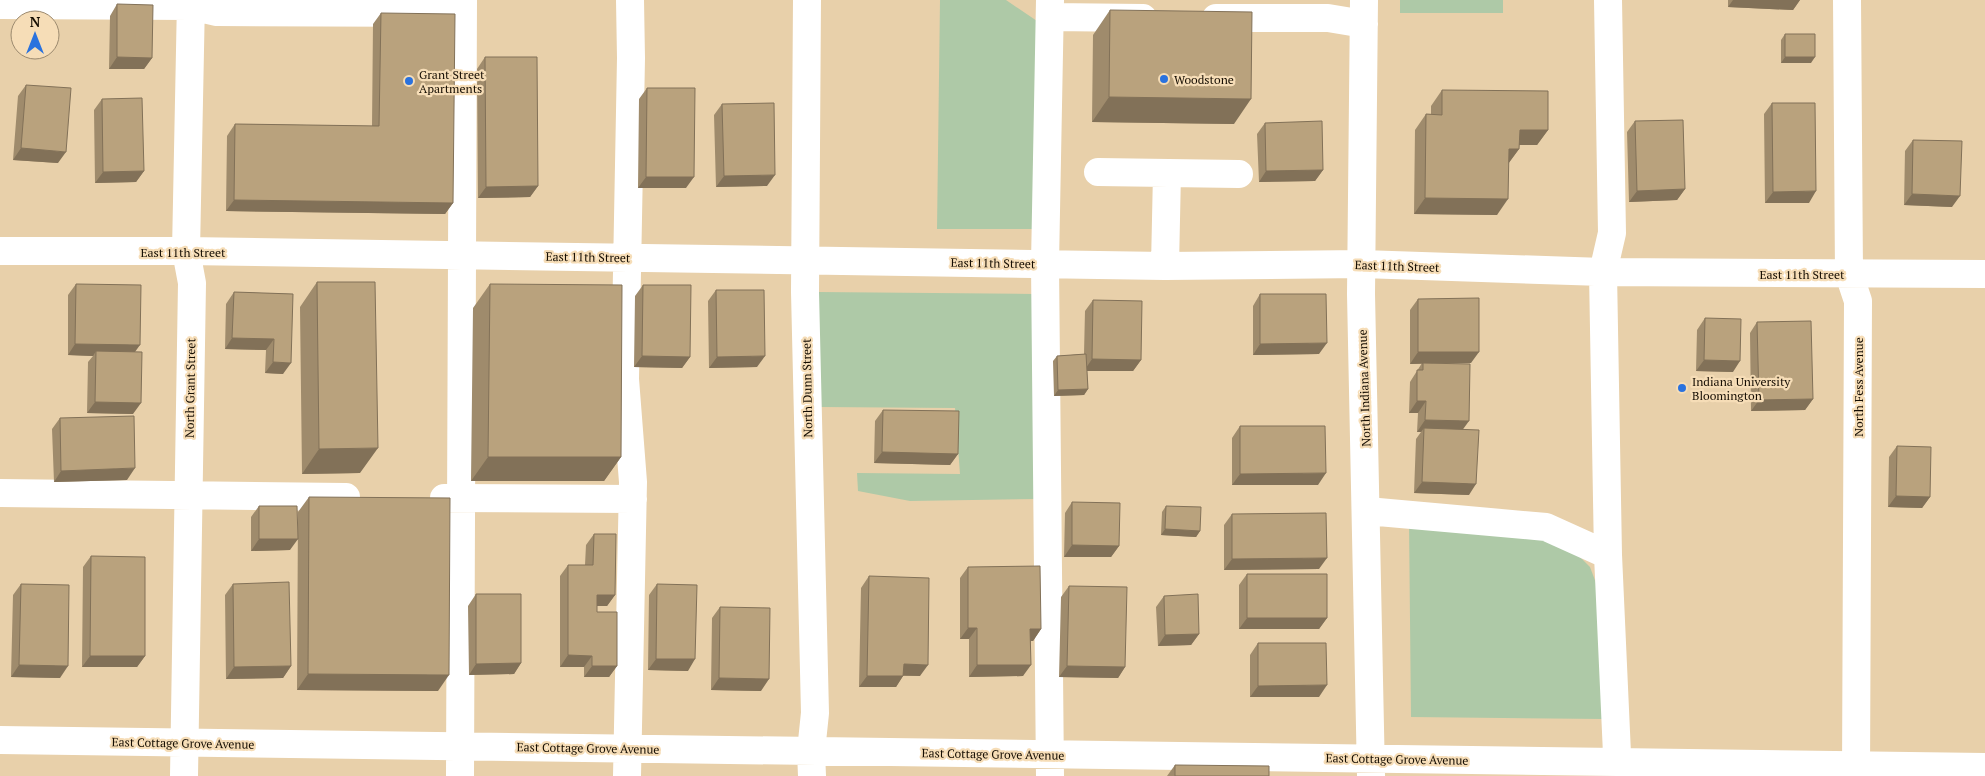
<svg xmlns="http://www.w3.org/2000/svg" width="1985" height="776" viewBox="0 0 1985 776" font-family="'PT Serif',serif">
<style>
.green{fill:#aec9a7}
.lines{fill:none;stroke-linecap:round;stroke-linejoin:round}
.minor{stroke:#fff;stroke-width:28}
.wall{fill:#9f8b6c}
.shaded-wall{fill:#827158}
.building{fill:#b9a27d;stroke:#827158}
.poi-dot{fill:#2a72de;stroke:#f6ddb7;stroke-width:2}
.labels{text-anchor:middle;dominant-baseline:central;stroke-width:4.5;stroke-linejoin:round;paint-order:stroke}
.poi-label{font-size:12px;fill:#150d02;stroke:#f6ddb7;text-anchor:start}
.street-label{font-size:12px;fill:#150d02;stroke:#f6ddb7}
</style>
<rect width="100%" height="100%" fill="#e8d0aa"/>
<path class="green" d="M940,0h66l31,21 1,208h-101z
M1400,0h103v13h-103z
M818,292l215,2 5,205 -128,2 -52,-10 -1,-18 103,1 -5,-66 -135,-1z
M1409,522l113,5 48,20 20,20 9,24 5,128 -193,-2z"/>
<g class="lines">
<path class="minor" d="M807,0l-2,292 10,421 -4,38 1,25
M1364,0l-3,294 10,482
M1608,0l4,233 -9,39 5,283 10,221
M1847,0l2,274 9,27 -2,475
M0,5l191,1 26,6 246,1
M1050,17l93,1
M1216,18h112l36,6
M1098,172l141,2
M0,251h186l979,15 197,-2 241,8 382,2
M1165,266l2,-93
M0,493l346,4
M444,498l189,1
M1367,511l179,16 62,28
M0,740l1985,27
M184,776l8,-493 -6,-32 5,-251
M460,776l3,-776
M627,776l6,-294 -8,-103 6,-321 -1,-58
M1050,776l-5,-512 5,-264"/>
</g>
<path class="wall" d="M1728,0h72l-7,10 -65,-3z
M117,4l35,54 -8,11h-35l1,-53z
M1110,10l124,114 -142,-2 1,-87z
M381,13l72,190 -8,11 -219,-3 1,-75 8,-12 137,2 1,-102z
M1785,34l26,29h-30v-23z
M485,57l53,129 -8,11 -52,1 -1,-129z
M26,85l32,78 -45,-3 5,-64z
M647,88l39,100h-48l1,-89z
M1442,90l106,40 -11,15h-18v4l-11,15 -11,51 -83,-1 1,-84 11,-16h5v-8z
M102,99l42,72 -8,11 -41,1 -1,-73z
M1772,103l37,100h-44l-1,-89z
M722,104l45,82 -51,1 -2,-72z
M1635,121l50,68 -8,11 -48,2 -2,-70z
M1265,123l58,47 -8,11 -56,1 -2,-48z
M1913,140l39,67 -48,-2 1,-54z
M317,282l43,191 -58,1 -2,-167z
M76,284l59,68 -2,62 -46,-1 1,-51 5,-6 -25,-1v-60z
M490,284l131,173 -17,24h-133l2,-173z
M643,285l47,72 -8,11 -48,-1 1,-71z
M716,290l41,77 -48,1 -1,-67z
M234,292l59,2 -10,80 -18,-1 1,-23 -41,-1 1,-45z
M1260,294l59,60 -66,1v-49z
M1418,299l53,64h-38l30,66 6,66 -55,-2 2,-54 5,-7h-4l1,-19h-9l1,-31 12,-19 -12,1v-54z
M1093,300l48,60 -8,11h-46l1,18 -4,6 -30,1 -1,-35 4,-5 27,-2 1,-43z
M1705,318l28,54 -37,-1 1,-41z
M1757,322l56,77 -8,11 -54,1 -1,-78z
M883,410l75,44 -8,11 -76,-2 1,-42z
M60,418l67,62 -73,2 -2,-53z
M1240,426l78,59h-86v-47z
M1897,446l33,51 -8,11 -34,-1 1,-50z
M309,497l129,194 -141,-1 1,-178z
M1072,502l47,44 -8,11h-47l1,-44z
M259,506l31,44 -39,1v-34z
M1166,506l34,25 -4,6 -35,-2 1,-23z
M1232,514l87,55 -95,1v-45z
M594,534l21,61 -8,11h-10v6l20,54 -8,11h-25v-10h-24v-91l8,-11h17l1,-20z
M91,556l54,100 -8,11h-55l1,-100z
M968,567l73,62 -8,12h-2l-8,35 -54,1v-38h-9v-61z
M1247,574l80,44 -8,11h-80v-44z
M869,576l51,100h-17l-7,11h-37l2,-99z
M21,584l39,94 -49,-1 2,-82z
M233,584l58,82 -8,12 -57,1 -1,-84z
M657,584l31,87 -40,-1 1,-75z
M1069,586l56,81 -7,11 -59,-1 2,-80z
M476,594l45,69 -7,11 -45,1 -1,-69z
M1164,596l35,38 -8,11 -33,1 -2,-39z
M720,607l41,84 -50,-1 1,-72z
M1258,643l61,54h-69v-42z
M1175,765l94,11h-102z"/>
<path class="shaded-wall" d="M1733,0h67l-7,10 -65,-3z
M117,57l35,1 -8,11h-35z
M1785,57h30l-4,6h-30z
M1109,97l142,2 -17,25 -142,-2z
M1520,130h28l-11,15h-28z
M21,148l45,4 -8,11 -45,-3z
M1509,149h10l-11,15z
M1323,170l-8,11 -56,1 7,-11z
M144,171l-8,11 -41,1 8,-11z
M775,175l-8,11 -51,1 8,-11z
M646,177h48l-8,11h-48z
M538,186l-8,11 -52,1 8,-11z
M1685,189l-8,11 -48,2 8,-11z
M1816,191l-7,12h-44l8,-11z
M1912,194l48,2 -8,11 -48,-2z
M1425,198l83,1 -11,16 -83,-1z
M234,200l219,3 -8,11 -219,-3z
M232,338l42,1 -8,11 -41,-1z
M1327,343l-8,11 -66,1 7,-11z
M75,344l65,1 -8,11 -36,-5 -3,5 -25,-1z
M1418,352h61l-8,11 -61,1z
M642,356l48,1 -8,11 -48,-1z
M765,356l-8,11 -48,1 8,-11z
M1092,359l49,1 -8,11h-49z
M1704,360l36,1 -7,11 -37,-1z
M273,362l18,1 -8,11 -18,-1z
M1088,389l-4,6 -30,1 4,-6z
M1813,399l-8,11 -54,1 8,-11z
M1417,401h9l-8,12h-9z
M95,402l46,1 -8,11 -46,-1z
M1425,420l44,1 -8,11 -37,-4 -3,4h-4z
M378,448l-18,25 -58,1 17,-25z
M882,452l76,2 -8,11 -76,-2z
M488,457h133l-17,24h-133z
M135,468l-8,12 -73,2 7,-11z
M1326,473l-8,12h-86l8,-11z
M1422,482l54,2 -7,11 -55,-2z
M1896,496l34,1 -8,11 -34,-1z
M1165,529l35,2 -4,6 -35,-2z
M259,539h39l-8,11 -39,1z
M1072,545l47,1 -8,11h-47z
M1327,558l-8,11 -95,1 8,-11z
M597,595h18l-8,11h-18z
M1247,618h80l-8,11h-80z
M968,628h9l-8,11h-9z
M1030,629h11l-8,12h-10z
M1199,634l-8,11 -33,1 7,-11z
M568,655l24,1 -8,11h-24z
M90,656h55l-8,11h-55z
M656,659h39l-7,12 -40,-1z
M521,663l-7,11 -45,1 7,-11z
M904,664l24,1 -8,11 -24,-1z
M19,665l49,1 -8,12 -49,-1z
M977,665h54l-8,11 -54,1z
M291,666l-8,12 -57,1 8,-12z
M592,666h25l-8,11h-25z
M1067,666l58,1 -7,11 -59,-1z
M308,674l141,1 -11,16 -141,-1z
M867,676h36l-7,11h-37z
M719,678l50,1 -8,12 -50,-1z
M1327,685l-8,12h-69l8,-11z"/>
<path class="building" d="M117,4l36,1 -1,53 -35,-1z
M1110,10l142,2 -1,87 -142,-2z
M381,13l74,1 -2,189 -219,-3 1,-76 144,2z
M1785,34h30v23h-30z
M485,57h52l1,129 -52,1z
M26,85l45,3 -5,64 -45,-4z
M647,88h48l-1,89h-48z
M1442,90l106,1v39h-28l-1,19h-10l-1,50 -83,-1 1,-84 16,1z
M142,98l2,73 -41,1 -1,-73z
M774,103l1,72 -51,1 -2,-72z
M1772,103h43l1,88 -43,1z
M1683,120l2,69 -48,2 -2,-70z
M1322,121l1,49 -57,1 -1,-48z
M1913,140l49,1 -2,55 -48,-2z
M317,282h58l3,166 -59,1z
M76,284l65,1 -1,60 -65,-1z
M490,284l132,1 -1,172h-133z
M643,285h48l-1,72 -48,-1z
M716,290h48l1,66 -48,1z
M234,292l59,2 -2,69 -18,-1 1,-23 -42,-1z
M1260,294h66l1,49 -67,1z
M1479,298v54h-61v-53z
M1093,300l49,1 -1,59 -49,-1z
M1705,318l36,1 -1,42 -36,-1z
M1811,321l2,78 -54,1 -2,-78z
M96,351l46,1 -1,51 -46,-1z
M1086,354l2,35 -30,1 -1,-34z
M1423,363l47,1 -1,57 -44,-1 1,-19h-9v-31h6z
M883,410l76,1 -1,43 -76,-2z
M134,416l1,52 -74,3 -1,-53z
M1240,426h85l1,47 -86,1z
M1424,428l55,2 -3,54 -54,-2z
M1897,446l34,1 -1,50 -34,-1z
M309,497l141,1 -1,177 -141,-1z
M1072,502l48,1 -1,43 -47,-1z
M259,506h38l1,33h-39z
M1166,506l35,1 -1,24 -35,-2z
M1326,513l1,45 -95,1v-45z
M594,534h22l-1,61h-18v17h20v54h-25v-10l-24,-1v-90h25z
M91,556l54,1v99h-55z
M1040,566l1,63h-11l1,36h-54v-37h-9v-61z
M1247,574h80v44h-80z
M869,576l60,2 -1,87 -24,-1 -1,12h-36z
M289,582l2,84 -57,1 -1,-83z
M21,584l48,1 -1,81 -49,-1z
M657,584l40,1 -2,74h-39z
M1069,586l58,1 -2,80 -58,-1z
M476,594h45v69l-45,1z
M1198,594l1,40 -34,1 -1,-39z
M720,607l50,1 -1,71 -50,-1z
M1258,643h68l1,42 -69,1z
M1175,765l94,1v10h-94z"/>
<g class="poi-dot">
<circle cx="1164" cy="79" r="5"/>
<circle cx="409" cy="81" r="5"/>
<circle cx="1682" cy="388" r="5"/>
</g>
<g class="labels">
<g class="poi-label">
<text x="419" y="74">Grant Street<tspan x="419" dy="14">Apartments</tspan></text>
<text x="1174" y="79">Woodstone</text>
<text x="1692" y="381">Indiana University<tspan x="1692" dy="14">Bloomington</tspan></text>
</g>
<g class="street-label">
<text x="183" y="252">East 11th Street</text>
<text transform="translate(588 257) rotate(1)">East 11th Street</text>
<text transform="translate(993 263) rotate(1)">East 11th Street</text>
<text transform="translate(1397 266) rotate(2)">East 11th Street</text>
<text x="1802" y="274">East 11th Street</text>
<text transform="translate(1858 387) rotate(-90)">North Fess Avenue</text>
<text transform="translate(190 388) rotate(-89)">North Grant Street</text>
<text transform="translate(807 388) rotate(-91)">North Dunn Street</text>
<text transform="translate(1364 388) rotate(-92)">North Indiana Avenue</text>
<text transform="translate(183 743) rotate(1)">East Cottage Grove Avenue</text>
<text transform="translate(588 748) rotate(1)">East Cottage Grove Avenue</text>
<text transform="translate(993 754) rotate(1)">East Cottage Grove Avenue</text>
<text transform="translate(1397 759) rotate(1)">East Cottage Grove Avenue</text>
</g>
</g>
<g transform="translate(35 35)"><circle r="24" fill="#f6ddb7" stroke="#9c8a6f"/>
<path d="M0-4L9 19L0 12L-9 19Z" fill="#2a72de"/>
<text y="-8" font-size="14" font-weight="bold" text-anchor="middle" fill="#150d02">N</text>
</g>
</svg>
